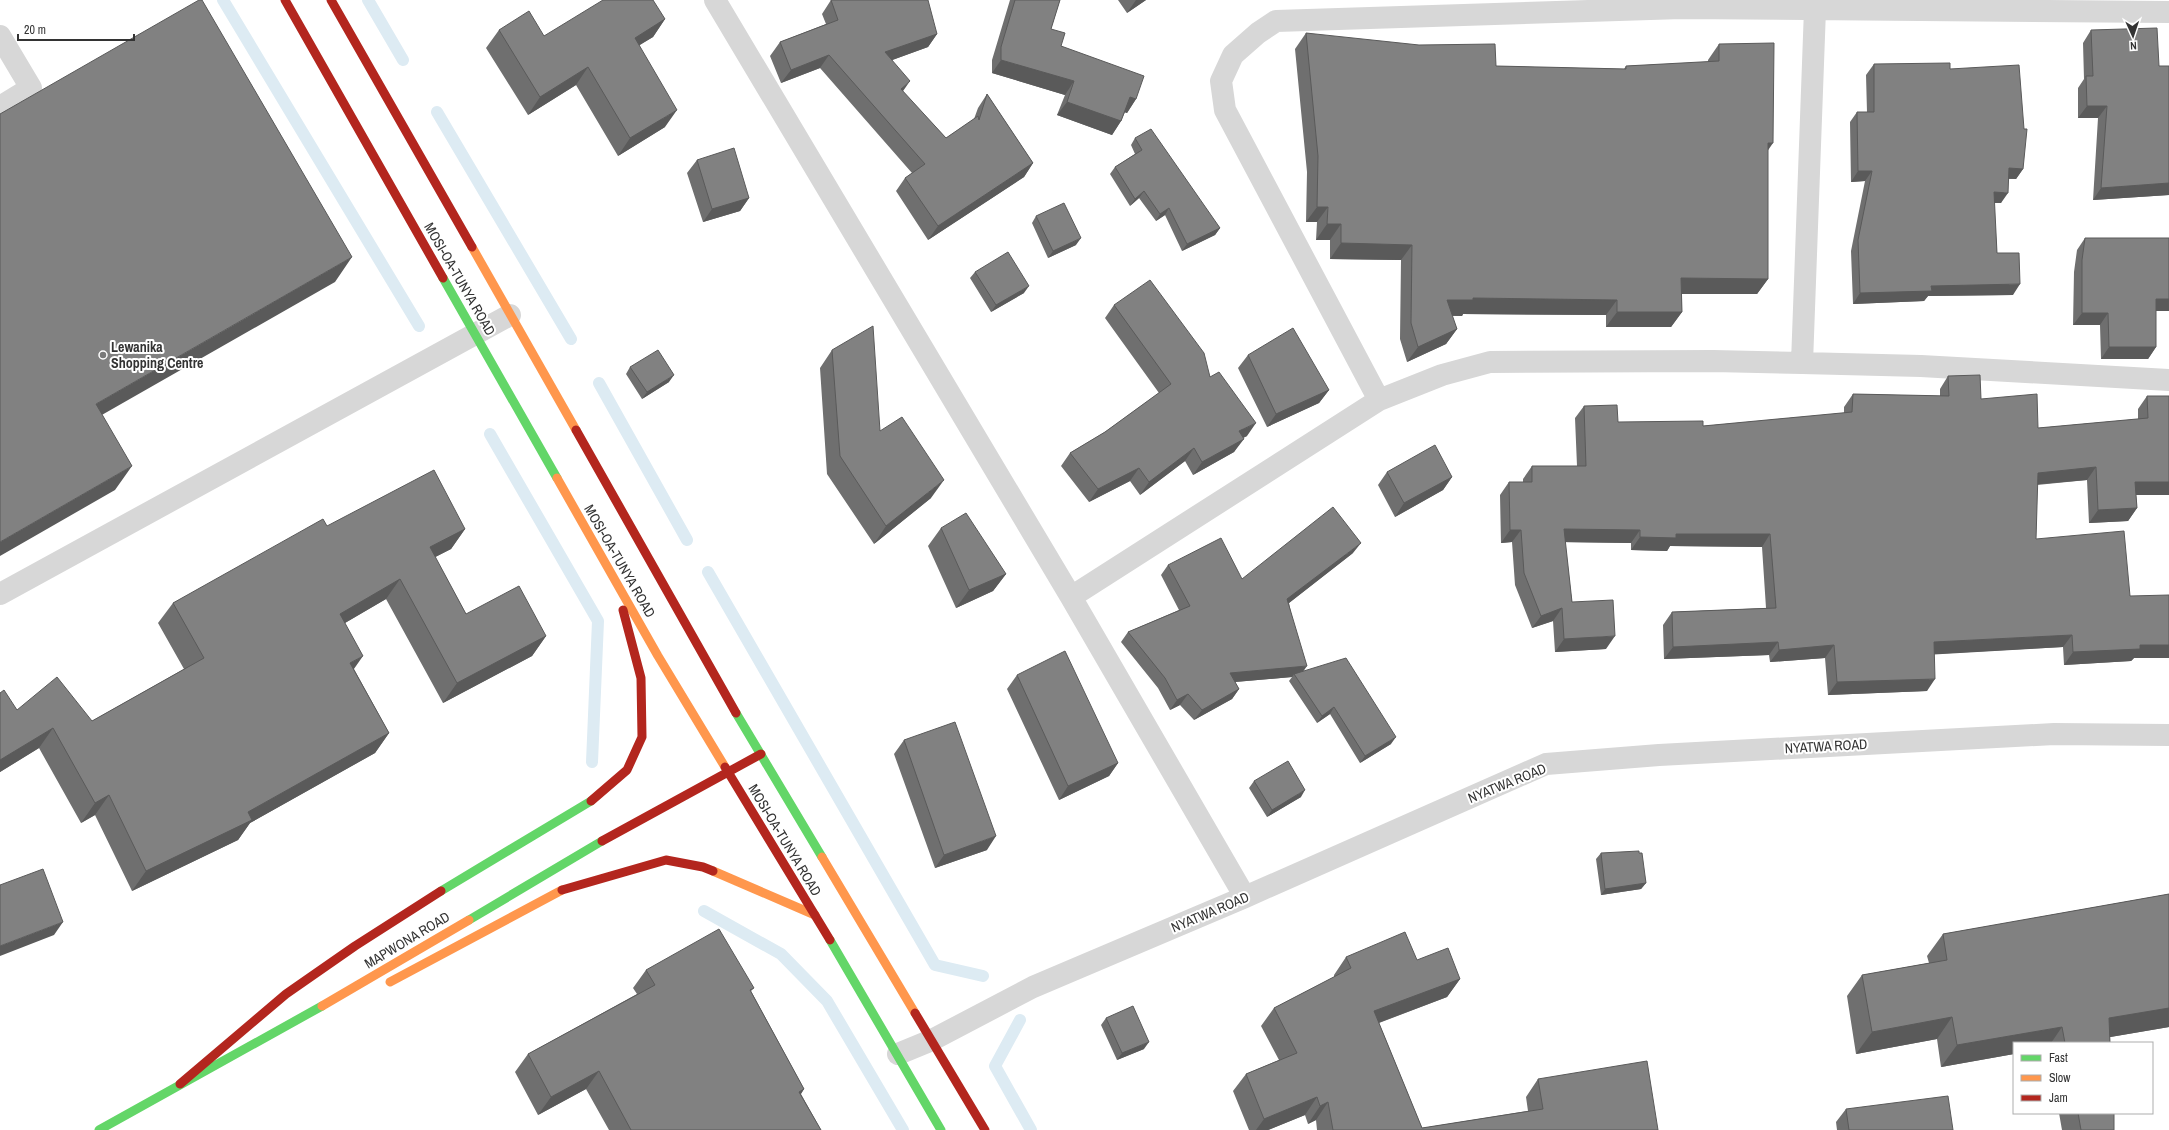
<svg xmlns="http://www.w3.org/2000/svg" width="2169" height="1130" viewBox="0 0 2169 1130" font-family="'Archivo Narrow',sans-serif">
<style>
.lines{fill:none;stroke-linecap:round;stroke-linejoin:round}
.stream{stroke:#ddebf3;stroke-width:12}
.lane{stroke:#d7d7d7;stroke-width:22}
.street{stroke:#d7d7d7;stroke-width:22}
.fast{stroke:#63d668;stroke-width:9}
.slow{stroke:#ff974d;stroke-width:9}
.jam{stroke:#b3261e;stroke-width:9}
.wall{fill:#6f6f6f}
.shaded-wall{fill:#5a5a5a}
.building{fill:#818181;stroke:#5a5a5a}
.poi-dot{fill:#7a7a7a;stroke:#fff;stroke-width:1.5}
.labels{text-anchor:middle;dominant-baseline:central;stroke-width:4;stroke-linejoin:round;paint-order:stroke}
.street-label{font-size:14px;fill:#333;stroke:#fff}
.poi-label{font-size:14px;font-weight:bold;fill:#333;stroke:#fff;text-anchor:start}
</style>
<rect width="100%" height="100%" fill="#fff"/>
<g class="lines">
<path class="stream" d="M223,0l196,326
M368,0l35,60
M437,112l134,227
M599,383l88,157
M490,434l108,187 -6,141
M708,572l227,393 48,11
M704,911l77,43 46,47 76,129
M1020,1020l-25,46 36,64"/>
<path class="lane" d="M0,36l31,52 -31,19
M0,594l510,-279"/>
<path class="street" d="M715,0l356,597 174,300
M1802,363l13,-354
M1379,400l-154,-290 -4,-29 12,-26 25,-22 18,-12 406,-13 487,4
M1071,597l308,-197 63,-25 48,-13 223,-1 89,2 119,3 248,14
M898,1054l34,-14 101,-53 212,-90 301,-133 113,-9 395,-21 115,1"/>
<path class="fast" d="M443,278l114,200
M736,713l86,144
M441,891l150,-90
M469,920l133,-79
M830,940l111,190
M99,1130l223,-124"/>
<path class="slow" d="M472,247l104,183
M557,478l101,178 67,111
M822,857l93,156
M713,871l102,44
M390,982l172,-92
M322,1006l147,-86"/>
<path class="jam" d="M285,0l158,278
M331,0l141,247
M576,430l160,283
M725,767l105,173
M591,801l36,-31 15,-33 -1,-59 -18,-68
M602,841l159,-87
M562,890l104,-30 37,7 10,4
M915,1013l70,117
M180,1084l106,-90 69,-48 86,-55"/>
</g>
<path class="wall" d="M831,0l106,34 -9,13 -36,13 11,32 43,46 28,-19 4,-11 9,-14 46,69 -9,14 -96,63 -32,-49 9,-13 7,-5 -92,-105 -39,15 -11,-27 10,-14 46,-18 -4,-10z
M1010,0h50l-9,29 10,17 75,53 -9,14 -2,-1 -4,9 -9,14 -55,-20 8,-20 -73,-22v-13z
M1118,0h28l-19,13z
M665,19l-12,18 -14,8 26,82 -47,29 -42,-71 -48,30 -42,-67 13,-18 45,6z
M2091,30l68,36h10v129l-76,5 5,-82h-20v-30l6,-9 -1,-36z
M1306,33l190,33 128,3 2,-3 82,-4v-2l11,-16 49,106v129l-11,15h-75v18l-11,15h-65v-12l-143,-1 -1,2h-10l5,13 -11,15 -39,18 -7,-23 1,-79 -71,-1v-19h-14l1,-18h-11l1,-50 -12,-123z
M1874,64l76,5 73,100 -7,10h-8l-7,24h-7l3,50 16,42 -85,1 -4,5 -71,3 -2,-53 14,-70 -14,1 -1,-60 7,-10h10l-1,-37z
M1135,138l85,90 -5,7 -33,16 -17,-36 -9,6 -17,-23 -9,8 -20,-32 5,-7 20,-13 -4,-9z
M697,160l52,38 -9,13 -37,11 -16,-49z
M1036,216l40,29 -28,13 -16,-35z
M2085,238h84v73h-13v36l-8,12h-47l-1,-34h-27l1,-53 3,-22z
M975,272l49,21 -33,19 -21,-34z
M1114,305l96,72 37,59 -4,2 -9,14 -41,23 -8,-14 -45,34 -10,-14 -41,21 -28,-36 9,-13 35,-21 54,-39 -54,-75z
M832,350l48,81 51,67 -57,46 -47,-70 -7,-106z
M1248,355l81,35 -10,13 -52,24 -29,-59z
M630,367l39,15 -27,17 -16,-25z
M1948,376l33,23 57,29 100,-9v-10l9,-13h22v99h-33l1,13 -9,13 -39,2 -2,-43 -50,5 -1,54 98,119 -3,3 -67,4 -1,-18 -129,7 -7,37 -99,4 -3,-37 -55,4 -1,-7 -105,4 -1,-34 9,-13 94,-4 -4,-61 -92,-1 -3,5 -36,-1v-7l-66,-1 7,60 34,47 -51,3 -2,-31 -21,7 -17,-43 -3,-43 -11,1 -1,-48 9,-13h14v-3l9,-13h45l-2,-48 9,-12 34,16 85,4 141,-13v-6l9,-13 87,2v-7z
M1387,472l65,5 -9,13 -48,27 -17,-32z
M327,526l138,3 -14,20 -16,8 31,57 80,22 -14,20 -89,47 -57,-104 -41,24 9,46 35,64 -14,20 -125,70 -12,17 -106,51 -37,-76 -14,8 -42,-75 -39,24v-79l17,17 75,11 92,-52 -26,-46 15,-20z
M941,528l65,46 -13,17 -37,17 -28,-62z
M1353,553l-64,50 14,68 88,73 -31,19 -30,-49 -13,9 -28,-42 3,-4 -57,5 4,7 -7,10 -38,21 -14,-15 -10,5 -12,-22 -37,-46 7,-10 51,-22 -18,-35 7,-10 74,14z
M1017,675l101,88 -9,13 -50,24 -52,-111z
M904,740l83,110 -52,18 -41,-114z
M1254,781l47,16 -34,20 -18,-29z
M1601,853l45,30 -5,6 -40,6 -5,-36z
M2169,894v133l-59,10v6h-96v11l-73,13 -4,-28 -81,15 -9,-58 15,-21 67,-12 -2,-7 16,-22z
M1346,957l71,3 43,19 -13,18 -68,26 43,105 106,-17 -2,-14 12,-18 120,51h-341l-1,-10 -8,4 -3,-9 -37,15h-19l-16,-39 13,-17 33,-14 -18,-34 13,-18 60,-31v-2z
M646,970l108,18 -3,3 53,98 -3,5 20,36h-212l-23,-41 -48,26 -23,-43 13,-18 109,-60 -4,-6z
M1106,1018l38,31 -27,11 -16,-35z
M1846,1109l107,21h-116l-1,-8z
M2059,1113h55v17h-52z"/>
<path class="shaded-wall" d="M1136,0h10l-19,13z
M665,19l-12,18 -31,19 13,-18z
M937,34l-9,13 -52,19 9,-14z
M829,55l-9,13 -39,15 10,-13z
M1001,60l73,21 -9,14 -73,-22z
M588,67l-12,18 -48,30 12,-18z
M910,81l-9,13v-5z
M1130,97l6,2 -9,14 -7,-2z
M1067,102l54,19 -9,14 -55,-20z
M2087,106h20l-9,12h-20z
M677,110l-12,17 -47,29 12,-18z
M1768,143h5l-11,16z
M1033,163l-9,14 -96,63 10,-14z
M2009,168l14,1 -7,10 -15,-1z
M1858,171h14l-7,10 -14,1z
M2169,183v12l-76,5 8,-12z
M1144,191l-5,7 -9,8 5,-7z
M1994,192l14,1 -7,10h-15z
M749,198l-9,13 -37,11 9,-13z
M1317,207h11l-11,15h-11z
M1169,208l-4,7 -9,6 4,-7z
M1327,224h14l-11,16h-14z
M1220,228l-5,7 -33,16 5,-7z
M1081,238l-5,7 -28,13 5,-7z
M1341,243l71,2 -11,15 -71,-1z
M352,257l-17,25 -256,146 17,-24z
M1681,278l87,1 -11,15h-86z
M2020,284l-7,11 -85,1 -4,5 -71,3 7,-11 71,-7z
M1029,286l-5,7 -33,19 5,-7z
M1473,298l144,2 -11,15 -143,-1 -1,2 -26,-1 11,-15z
M2156,299h13v12h-21z
M1617,312h65l-11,15h-65z
M2082,313h26l-8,12h-27z
M1457,329l-11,15 -39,18 11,-15z
M2109,347h47l-8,12h-47z
M674,375l-5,7 -27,17 5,-7z
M1329,390l-10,13 -52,24 9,-13z
M1256,423l-9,13 -17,8 9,-13z
M1244,439l-10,13 -41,23 9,-13z
M1194,448l-9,13 -45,34 9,-13z
M132,466l-17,24 -115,66v-14z
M2096,467l-9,13 -58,5 9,-12z
M1139,468l-9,13 -41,21 9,-13z
M1452,477l-9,13 -48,27 9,-14z
M944,480l-13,18 -57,46 12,-18z
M2135,482h34v13h-42z
M2137,508l-9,13 -39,2 9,-13z
M465,529l-14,20 -35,18 14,-20z
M1564,529l76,1 -9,13 -76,-1z
M1510,530h11l-9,12 -11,1z
M1676,534h94l-8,13 -92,-1 -3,5 -36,-1 9,-13z
M1361,543l-8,10 -73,57 7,-11z
M1006,574l-13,17 -37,17 13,-18z
M400,579l-14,20 -60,35 14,-20z
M1562,608l-9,13 -21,7 9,-12z
M2072,635l-9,12 -138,8 9,-13z
M546,636l-14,20 -89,47 14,-20z
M1615,636l-9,13 -51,3 9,-13z
M1778,642l-9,13 -105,4 9,-12z
M1834,645l-9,13 -55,4 9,-12z
M2140,645h29v13h-35l-3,3 -67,4 9,-13z
M363,656l-14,20 1,-13z
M1307,666l-7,10 -6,-2 -2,3 -69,6 7,-10z
M1935,679l-8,12 -99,4 9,-13z
M1239,689l-7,10 -38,21 8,-10z
M1188,694l-8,11 -10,5 7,-10z
M1334,707l-4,7 -13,9 5,-7z
M53,728l-14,20 -39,24v-12z
M389,733l-14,20 -125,70 -12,17 -106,51 14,-20 102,-59z
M1396,737l-5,7 -31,19 5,-7z
M1118,763l-9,13 -50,24 9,-14z
M1305,790l-4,7 -34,20 5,-7z
M109,795l-14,20 -14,8 14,-20z
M996,836l-9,14 -52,18 9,-13z
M1646,883l-5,6 -40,6 4,-6z
M63,922l-9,13 -54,21v-10z
M1460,979l-13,18 -85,32 12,-18z
M2169,1008v19l-76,13 16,-22z
M1952,1017l-15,22 -81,15 16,-22z
M2062,1027l-11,16h-37v11l-73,13 16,-22z
M1149,1042l-5,7 -27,11 5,-7z
M599,1071l-13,18 -48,26 13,-18z
M804,1089l-12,18 7,-15z
M1317,1097l-12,18 -37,15h-12l8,-11z
M1328,1102l-12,18 -8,4 12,-18z"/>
<path class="building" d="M199,0h3l150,257 -256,147 36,62 -132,76v-428z
M603,0h50l12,19 -30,19 42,72 -47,28 -42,-71 -48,30 -41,-67 30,-19 15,25z
M831,0h97l9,34 -52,18 25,29 -9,8 45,49 32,-22 1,4 8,-26 46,69 -95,63 -33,-48 20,-14 -96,-109 -38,15 -11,-28 58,-22z
M1015,0h45l-9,29 14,4 -4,13 83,30 -8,23 -6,-2 -9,24 -54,-19 7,-21 -73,-21v-13z
M2157,28l2,38h10v117l-68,5 6,-82h-20l-1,-30h7l-2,-46z
M1306,33l113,12 76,-1 1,22 130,3v-3l93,-5v-17l55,-1 -1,100h-5v136l-87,-1 1,34h-65v-12l-144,-2v2h-26l10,29 -39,18 -7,-24 1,-78 -71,-2v-19h-14l1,-17h-11l1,-51z
M1950,63v6l69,-4 5,64h3l-4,40 -14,-1 -1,25 -14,-1 3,61h22l1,31 -89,2 1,5 -72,2 -2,-53 14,-69h-14l-1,-59h17v-48z
M1151,129l69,99 -33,16 -18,-36 -9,6 -16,-23 -9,8 -20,-32 27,-17 -7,-12z
M734,148l15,50 -37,11 -15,-49z
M1064,203l17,35 -28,13 -17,-35z
M2085,238h84v61h-13v48h-47l-1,-34h-26v-53z
M1008,252l21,34 -33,19 -21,-33z
M1150,280l54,73 6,24 9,-5 37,51 -17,8 5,8 -42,23 -8,-14 -45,34 -10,-14 -41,21 -28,-36 35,-21 66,-48 -57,-79z
M873,326l7,105 22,-14 42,63 -58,46 -46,-70 -8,-106z
M1293,328l36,62 -53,24 -28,-59z
M658,350l16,25 -27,17 -17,-25z
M1980,375l1,24 56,-5 1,34 110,-10 -1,-22h22v86h-34l2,26 -39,2 -2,-43 -58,6 -2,66 88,-8 6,65 39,-1v50h-29v4l-67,3 -1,-17 -138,7 1,37 -98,3 -3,-37 -55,5 -1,-8 -105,5 -1,-35 104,-4 -6,-74h-94v4l-36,-1v-7l-76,-1 8,73 41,-2 2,36 -51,3 -2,-31 -21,8 -17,-43 -3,-43h-11l-1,-48h23v-16h54l-2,-60 33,-1 1,17 85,-1v5l149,-14 1,-18 96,2 -1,-20z
M1435,445l17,32 -48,26 -17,-31z
M434,470l31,59 -35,18 36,67 53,-28 27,50 -89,47 -57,-104 -60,35 23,42 -13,7 39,70 -141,79 4,8 -106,51 -37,-76 -14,8 -42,-75 -53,32v-67l4,-3 13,20 40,-33 35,44 112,-63 -31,-55 150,-84 4,7z
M1333,507l28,36 -74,56 20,67 -77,7 9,16 -37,21 -14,-16 -11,6 -12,-22 -37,-46 62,-26 -22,-41 53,-27 21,41z
M966,513l40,61 -37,16 -28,-62z
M1065,651l53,112 -50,23 -51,-111z
M1346,658l50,79 -31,19 -31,-49 -12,9 -28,-42z
M955,722l41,114 -52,19 -40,-115z
M1288,761l17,29 -33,20 -18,-29z
M1639,851v2h3l4,30 -41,6 -4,-36z
M43,869l20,53 -63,24v-61z
M2169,894v114l-60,10 1,25h-45l-3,-16 -105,18 -5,-28 -80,15 -10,-57 85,-15 -4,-26z
M719,929l35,59 -4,2 54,99 -5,3 22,38h-190l-32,-59 -48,26 -23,-43 127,-69 -9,-15z
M1405,932l12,28 31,-12 12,31 -86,32 48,117 121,-19 -5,-30 109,-18 11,69h-325l-5,-28 -8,4 -3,-9 -53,22 -18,-45 51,-21 -23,-45 77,-40 -5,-11z
M1133,1006l16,36 -27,11 -16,-35z
M1948,1096l5,34h-104l-3,-21z
M2078,1113h36v17h-33z"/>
<circle class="poi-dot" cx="103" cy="355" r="4"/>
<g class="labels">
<g class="street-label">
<text transform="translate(460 279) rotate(60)">MOSI-OA-TUNYA ROAD</text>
<text transform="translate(620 561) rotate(60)">MOSI-OA-TUNYA ROAD</text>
<text transform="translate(1826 746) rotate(-3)">NYATWA ROAD</text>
<text transform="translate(1507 783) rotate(-22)">NYATWA ROAD</text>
<text transform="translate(785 840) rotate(59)">MOSI-OA-TUNYA ROAD</text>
<text transform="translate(1210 912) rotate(-23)">NYATWA ROAD</text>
<text transform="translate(407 940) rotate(-31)">MAPWONA ROAD</text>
</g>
<g class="poi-label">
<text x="111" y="347">Lewanika<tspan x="111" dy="16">Shopping Centre</tspan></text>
</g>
</g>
<rect x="2013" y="1042" width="140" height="72" fill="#ffffff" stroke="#adadad"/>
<rect x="2021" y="1055" width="20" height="6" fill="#63d668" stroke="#adadad"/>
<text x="2049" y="1062" font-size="12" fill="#333333">Fast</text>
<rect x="2021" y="1075" width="20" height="6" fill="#ff974d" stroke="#adadad"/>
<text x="2049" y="1082" font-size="12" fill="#333333">Slow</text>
<rect x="2021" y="1095" width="20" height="6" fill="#b3261e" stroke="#adadad"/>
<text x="2049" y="1102" font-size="12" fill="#333333">Jam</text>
<g transform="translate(2133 36) rotate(177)" stroke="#ffffff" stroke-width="3" paint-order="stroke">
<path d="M0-3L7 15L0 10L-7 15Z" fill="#333333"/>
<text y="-6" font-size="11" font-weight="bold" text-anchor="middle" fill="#333333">N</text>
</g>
<path d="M18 34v6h116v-6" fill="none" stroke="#333333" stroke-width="2"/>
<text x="24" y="34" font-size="12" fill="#333333" stroke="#ffffff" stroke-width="3" paint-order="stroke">20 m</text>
</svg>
